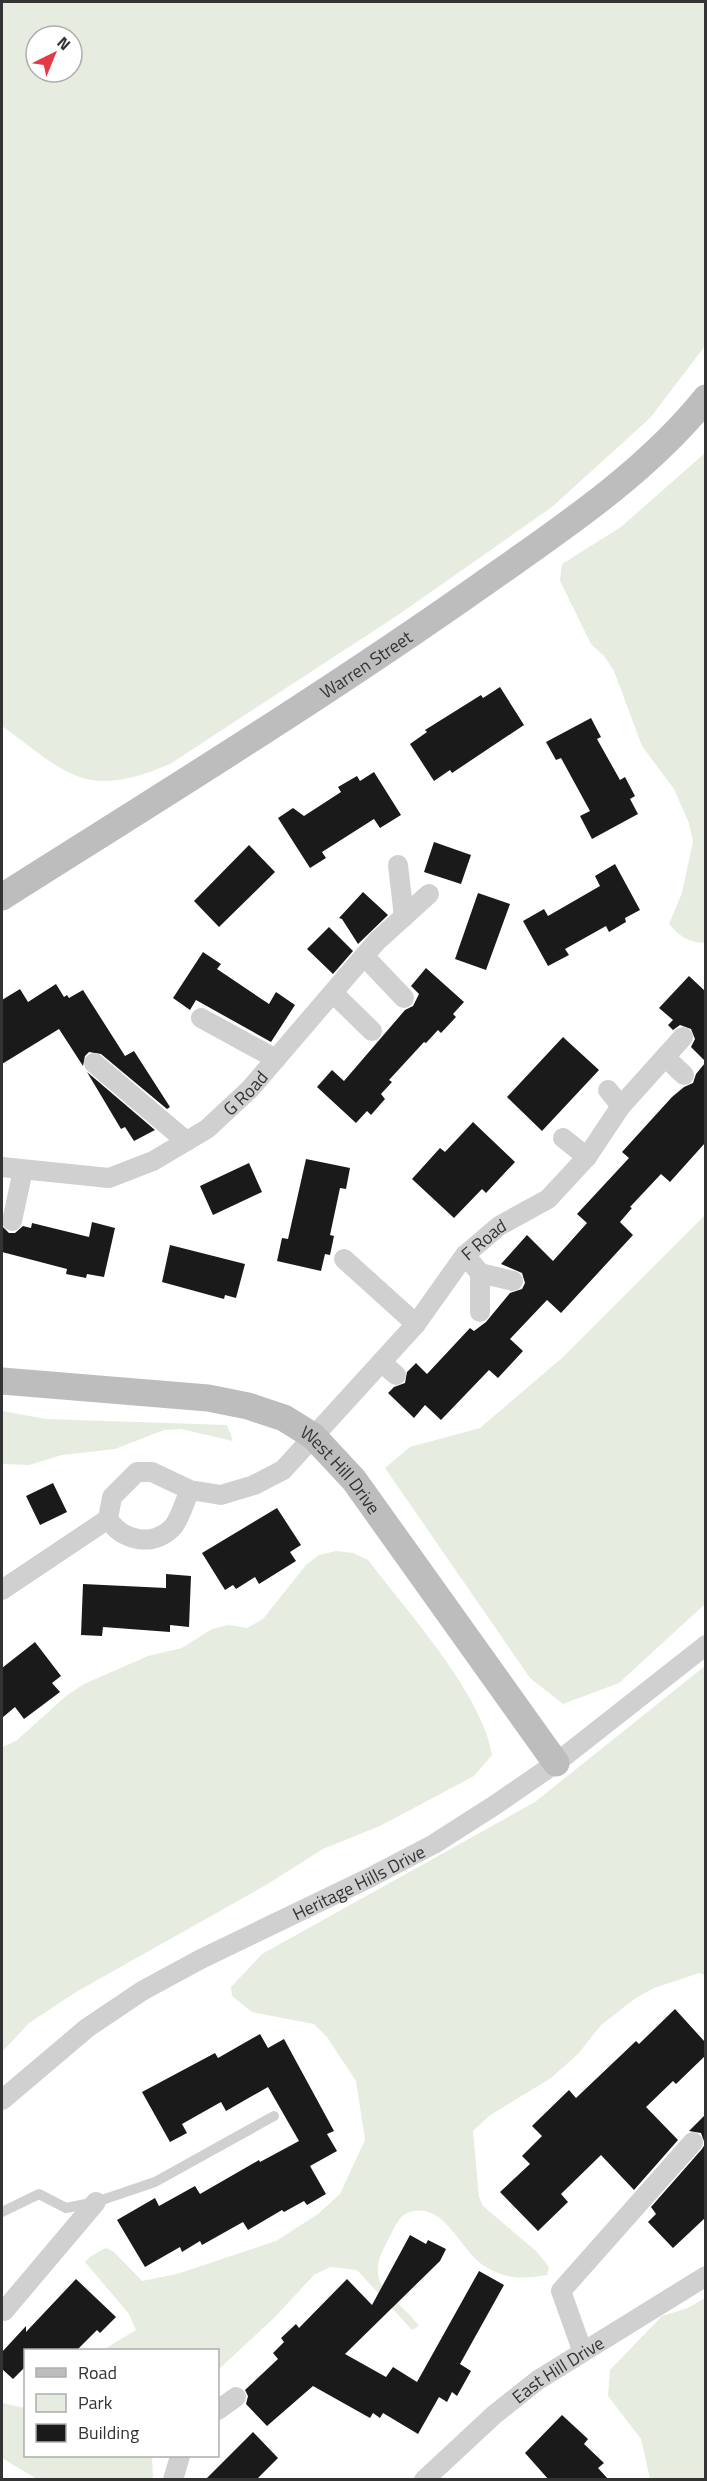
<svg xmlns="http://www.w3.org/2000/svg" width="707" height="2481" viewBox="0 0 707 2481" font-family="'Titillium Web',sans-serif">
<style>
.green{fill:#e6ecdf;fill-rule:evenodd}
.building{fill:#1a1a1a}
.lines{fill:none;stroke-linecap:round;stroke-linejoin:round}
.lane{stroke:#d0d0d0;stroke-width:10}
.street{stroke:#d0d0d0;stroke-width:20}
.secondary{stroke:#bdbdbd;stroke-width:27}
.labels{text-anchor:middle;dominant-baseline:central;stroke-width:6;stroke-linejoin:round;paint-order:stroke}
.street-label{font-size:18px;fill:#333;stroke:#fff}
</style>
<rect width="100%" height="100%" fill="#fff"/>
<path class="green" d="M2,2h703v344l-55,72 -98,89 -154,108 -228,149c-85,36 -101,11 -168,-38zM36,36h36v36h-36z
M705,453l1,490c-17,0 -27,-7 -37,-19l13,-31 11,-52 -4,-18 -15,-34 -32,-43 -28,-75 -10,-15 -13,-12 -31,-63 2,-17 59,-37z
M705,1215v389l-86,79 -56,21 -33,-26 -145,-210 25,-21 70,-19 82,-70z
M2,1411l44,8 181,6 6,16 -52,-12 -17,1 -49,19 -53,6 -33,10 -27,-1z
M336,1551l17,2 15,7c38,50 115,135 124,195l-18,21 -92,49 -59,24 -57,36 -190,107 -47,31 -27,29v-305l14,-6 50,-45 18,-12 64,-28 34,-8 30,-19 17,-4 18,3 16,-9 43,-54 13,-10z
M705,1666v309l-6,-2 -45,15 -18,10 -35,27 -23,29 -27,24 -62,38 -16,15 6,66 4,9 54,46 12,15 -2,8c-22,4 -42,4 -61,-8 -25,-14 -39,-62 -72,-56 -6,1 -11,3 -15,9 -5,7 -9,16 -13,24 -24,44 10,51 33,82l-7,4 -55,-60 -27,-3 -16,8 -39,42 -57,53v-20h-115l33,-20 -7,-16 -44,-52 6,-6 15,-8 8,4 28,29 35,-7 99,-33 42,-27 22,-20 25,-54 -9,-59 -29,-44 -13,-13 -62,-12 -20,-16 -1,-9 31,-33 273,-152z
M705,2298v181h-55l-9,-40 -33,-43 2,-26 52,-54 26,-8z
M2,2403l23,5 1,48h126l1,23h-116l-35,-21z"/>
<path class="building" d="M500,687l24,38 -72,48 -2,-3 -16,11 -24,-37 17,-12 -2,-2 56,-35 2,3z
M591,718l10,19 -4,2 23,41 5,-3 10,19 -5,3 8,15 -46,25 -12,-23 10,-5 -29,-53 -5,2 -10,-18z
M374,772l27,43 -21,13 -6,-9 -52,33 4,6 -16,10 -32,-50 15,-10 11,8 37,-24 -3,-5 19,-11 3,5z
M434,842l37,13 -10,29 -37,-12z
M249,845l26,27 -56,55 -25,-26z
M615,864l25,46 -15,8 1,4 -17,10 -3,-6 -41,23 4,6 -21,11 -25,-45 21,-12 4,7 52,-30 -5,-10z
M363,892l25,23 -30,29 -16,-25 -3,-1z
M478,893l32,11 -24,66 -31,-11z
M329,927l24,24 -20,23 -26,-25z
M203,952l18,12 -4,5 52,35 7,-12 19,13 -24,37 -75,-42 -6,10 -17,-12z
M426,968l38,34 -11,12 3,3 -15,16 -3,-3 -12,13 -2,-1 -35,38 3,2 -11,12 4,5 -14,16 -4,-4 -11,12 -39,-36 15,-17 12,11 61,-71 8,-4 6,-12 -8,-8z
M689,976l16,15v70l-14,-14 4,-8 -4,-10 -11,-4 -7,5 -5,-5 5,-5 -14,-12z
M56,984l8,13 3,-2 2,3 14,-8 42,66 9,-5 36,56 -3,2 -66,-55 -12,-2 -4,4 -2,10 -24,-37 -57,35v-64l18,-11 8,13z
M563,1037l36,33 -57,61 -35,-34z
M705,1063v80l-35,39 -9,-8 -31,33 2,1 -12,14 13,13 -72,78 -14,-13 -37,39 13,12 -25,27 -9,-8 -48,50 -16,-15 -11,13 -26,-25 6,-6 11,-4 2,-11 9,-9 11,11 43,-46 4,3 12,-9 24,-29 12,-4 3,-6 -3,-10 -21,-9 26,-29 26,26 34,-38 -10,-9 52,-56 -7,-6 50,-55 12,-10 9,-4 3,-9z
M87,1072l68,58 -21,11 -9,-14 -4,2z
M473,1122l42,40 -29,31 -4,-4 -28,29 -42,-39 28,-31 5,4z
M306,1159l44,9 -4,21 -6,-1 -10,47 4,1 -4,19 -5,-1 -4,17 -44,-10 5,-23 6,1z
M249,1163l13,29 -49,23 -13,-29z
M92,1222l23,6 -11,49 -17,-3 -1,4 -20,-4 1,-5 -65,-17v-26l7,7h6l8,-7 8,2 1,-5 57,14z
M170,1245l75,19 -9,34 -11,-3 -1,4 -62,-17z
M53,1483l14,29 -27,13 -14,-29z
M277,1508l24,37 -11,7 6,9 -37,23 -4,-7 -19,12 -3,-4 -8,5 -23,-37z
M166,1574l25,2 -2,51 -19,-2v7l-67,-5 -1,9 -21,-1 2,-51 83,4z
M35,1642l26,34 -9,7 8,9 -36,27 -9,-12 -13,11v-50z
M675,2009l30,33v14l-29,28 -3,-3 -27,26 32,33 -44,50 -33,-35 -40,39 7,8 -30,29 -38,-39 30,-28 -8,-8 20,-20 -10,-10 37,-36 7,8 60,-57 3,3z
M260,2034l8,14 16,-9 50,92 -7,3 10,17 -27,15 16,28 -19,11 -3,-4 -20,11 -2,-2 -34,20 -5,-8 -41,23 -2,-4 -18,11 -2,-5 -35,20 -28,-47 38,-22 4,8 36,-20 5,8 59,-34 1,2 39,-21 -31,-54 -42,24 -5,-9 -39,22 5,9 -17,9 -28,-50 73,-39 3,5z
M705,2115v103l-32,30 -25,-26 8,-8 -5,-7 51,-58 3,-5 -4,-11 -12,-2z
M410,2235l16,9 2,-4 18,9 -6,12 -95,93 41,23 7,-10 24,15 62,-111 25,14 -44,79 11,7 -14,25 -5,-4 -5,10 -8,-5 -21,37 -35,-21 -3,5 -7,-5 -3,5 -57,-32 -46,40 -21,-22 2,-8 -3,-6 33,-31 -5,-6 11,-11 -3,-4 15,-14 3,4 48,-49 25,26z
M76,2279l40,38 -16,16 -3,-3 -20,20h-51v16l-13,13 -11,-10v-17l24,-26v6z
M562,2415l26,24 -4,5 20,19 -6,5 11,12h-60l-24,-27z
M253,2432l25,26 -22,22h-51z"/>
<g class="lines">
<path class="lane" d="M2,2212l37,-18 27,14 30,-6 59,-20 119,-66"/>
<g class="street">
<path d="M398,865l6,52"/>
<path d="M364,956l40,42"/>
<path d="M333,993l39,38"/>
<path d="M201,1018l75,41"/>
<path d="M665,1057l19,18"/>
<path d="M94,1063l92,78"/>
<path d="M608,1090l13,16"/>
<path d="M563,1138l24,19"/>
<path id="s1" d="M2,1167l107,11 44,-17 54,-32 43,-40 127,-148 52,-47"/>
<path d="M12,1221l11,-51"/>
<path d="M465,1255l15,18 33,8"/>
<path d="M344,1259l72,65"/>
<path d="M480,1273v39"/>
<path d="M382,1363l14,12"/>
<path id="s2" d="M190,1490c-5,10 -10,30 -18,38 -21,20 -50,12 -64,-9l4,-22 25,-25h15l38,18 31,5 33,-10 29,-15 133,-146 49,-69 34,-29 49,-27 39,-42 34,-51 62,-69"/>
<path d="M2,1590l106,-71"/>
<path id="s3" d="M2,2100l85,-72 55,-37 59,-32 168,-81 65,-34 61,-39 61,-42 150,-118"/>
<path d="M4,2311l92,-109"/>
<path d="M582,2350l-21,-59 132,-149"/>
<path d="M218,2410l18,-13"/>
<path d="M173,2480l7,-24"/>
<path id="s4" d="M424,2480l71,-66 43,-34 168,-104"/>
</g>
<g class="secondary">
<path id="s5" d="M2,897c161,-102 322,-201 478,-311 78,-55 165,-112 226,-188"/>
<path id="s6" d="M2,1381l206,17 40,8 36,12 29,18 41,44 202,283"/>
</g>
</g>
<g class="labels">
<g class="street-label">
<text stroke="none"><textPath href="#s5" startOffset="432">Warren Street</textPath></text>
<text stroke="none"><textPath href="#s1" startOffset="270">G Road</textPath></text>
<text stroke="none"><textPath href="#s2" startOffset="636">F Road</textPath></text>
<text stroke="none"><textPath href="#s6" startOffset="363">West Hill Drive</textPath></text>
<text stroke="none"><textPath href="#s3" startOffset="420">Heritage Hills Drive</textPath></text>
<text stroke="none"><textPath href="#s4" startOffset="174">East Hill Drive</textPath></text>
</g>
</g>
<rect width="707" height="2481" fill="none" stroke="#333333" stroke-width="6"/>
<rect x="24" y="2349" width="195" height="108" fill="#ffffff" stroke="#adadad" stroke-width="1.5"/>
<rect x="36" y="2368" width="30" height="9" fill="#bdbdbd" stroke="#adadad" stroke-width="1.5"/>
<text x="78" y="2379" font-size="18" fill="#333333">Road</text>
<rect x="36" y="2394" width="30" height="18" fill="#e6ecdf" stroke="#adadad" stroke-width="1.5"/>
<text x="78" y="2409" font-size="18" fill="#333333">Park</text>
<rect x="36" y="2424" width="30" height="18" fill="#1a1a1a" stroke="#adadad" stroke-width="1.5"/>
<text x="78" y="2439" font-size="18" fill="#333333">Building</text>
<g transform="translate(54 54) rotate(43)"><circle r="28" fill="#ffffff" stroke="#adadad" stroke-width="1.5"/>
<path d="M0-4.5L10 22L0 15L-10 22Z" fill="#e63946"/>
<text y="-9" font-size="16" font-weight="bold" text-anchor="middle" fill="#333333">N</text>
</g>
</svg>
